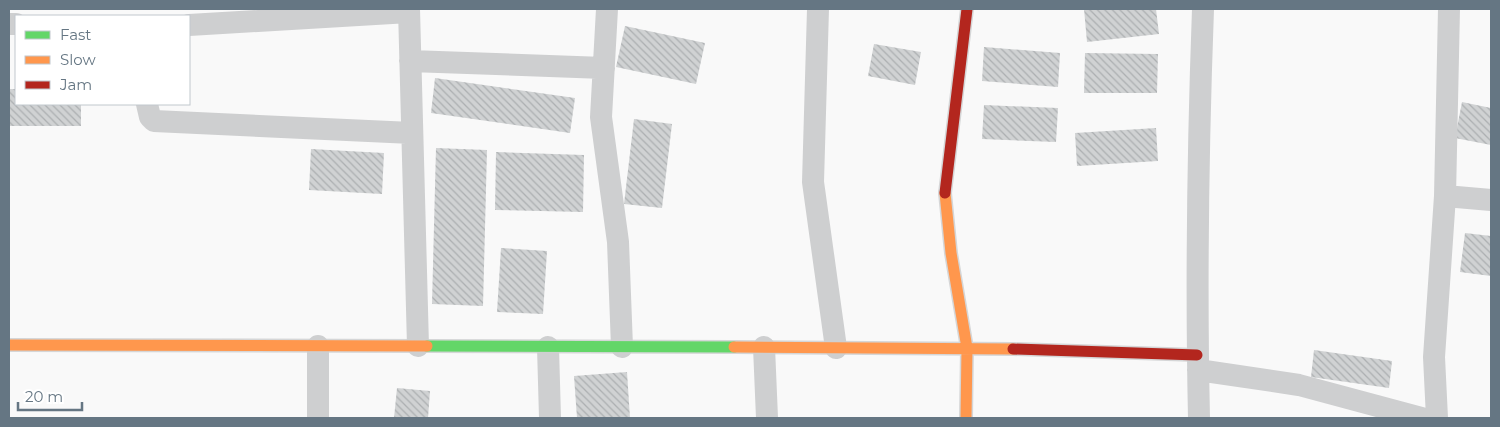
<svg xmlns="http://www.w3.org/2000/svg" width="1500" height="427" viewBox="0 0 1500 427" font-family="Montserrat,sans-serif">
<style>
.building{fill:url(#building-back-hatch)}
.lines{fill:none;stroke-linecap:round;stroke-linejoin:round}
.fast-casing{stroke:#d5d6d7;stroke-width:14}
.slow-casing{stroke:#d5d6d7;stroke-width:14}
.jam-casing{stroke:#d5d6d7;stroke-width:14}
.street{stroke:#cecfd0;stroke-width:22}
.fast{stroke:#63d668;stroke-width:11}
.slow{stroke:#ff974d;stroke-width:11}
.jam{stroke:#b3261e;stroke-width:11}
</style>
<defs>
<pattern id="building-back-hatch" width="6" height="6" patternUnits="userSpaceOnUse" patternTransform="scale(1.25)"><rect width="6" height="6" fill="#d0d2d3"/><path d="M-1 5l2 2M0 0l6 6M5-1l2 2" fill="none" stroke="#acafb1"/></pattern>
</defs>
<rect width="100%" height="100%" fill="#f9f9f9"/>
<path class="building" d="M1084,9h72l3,25 -72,8z
M625,26l80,17 -9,41 -80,-17z
M874,44l47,8 -6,33 -47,-9z
M984,47l76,6 -2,34 -76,-6z
M1085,53l73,1 -1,39h-73z
M435,78l140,20 -5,35 -139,-20z
M10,89h6v15h65v22h-71z
M1462,102l29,6v37l-36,-7z
M984,105l74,3 -2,34 -74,-3z
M634,119l38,5 -10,84 -38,-4z
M1156,128l2,33 -81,5 -2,-33z
M436,148l51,2 -4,156 -51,-2z
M311,149l73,4 -2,41 -73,-4z
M496,152l88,3 -1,57 -88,-2z
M1465,233l26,3v40l-31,-4z
M501,248l46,3 -4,63 -46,-2z
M1314,350l78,11 -3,27 -78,-11z
M627,372l3,46h-53l-3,-42z
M397,388l33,3 -2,27h-34z"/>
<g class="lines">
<defs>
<path id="fast" d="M427,346l307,1"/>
<path id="slow" d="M945,193l6,60 16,95 -1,70
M9,345l418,1
M734,347l279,2"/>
<path id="jam" d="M945,193l22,-184
M1013,349l184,6"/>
</defs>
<use href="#fast" class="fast-casing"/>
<use href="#slow" class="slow-casing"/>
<use href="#jam" class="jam-casing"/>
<path class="street" d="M409,9l9,337
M607,9l-6,108 17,125 4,105
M818,9l-5,173 23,166
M9,24h7
M189,25l220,-13
M410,61l194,7
M147,104l3,13 4,4 258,12
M1445,196l46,4
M318,346v72
M548,347l2,71
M764,347l3,71
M1198,370l101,15 123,33
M1199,418c-3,-136 -1,-273 4,-409
M1437,418l-3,-61 11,-161 4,-187"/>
<use href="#fast" class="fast"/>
<use href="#slow" class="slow"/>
<use href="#jam" class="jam"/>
</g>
<rect width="1500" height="427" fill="none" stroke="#657683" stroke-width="20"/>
<rect x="15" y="15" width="175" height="90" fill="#ffffff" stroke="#c1c8cd"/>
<rect x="25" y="31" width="25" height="8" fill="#63d668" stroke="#c1c8cd"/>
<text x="60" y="40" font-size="15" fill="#657683">Fast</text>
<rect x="25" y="56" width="25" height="8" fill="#ff974d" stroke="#c1c8cd"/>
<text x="60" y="65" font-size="15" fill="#657683">Slow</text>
<rect x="25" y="81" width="25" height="8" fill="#b3261e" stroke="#c1c8cd"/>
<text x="60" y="90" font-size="15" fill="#657683">Jam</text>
<path d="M18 402v8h64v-8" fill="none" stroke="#657683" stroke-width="2.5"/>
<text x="25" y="402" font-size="15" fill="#657683" stroke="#ffffff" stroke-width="4" paint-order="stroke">20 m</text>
</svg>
